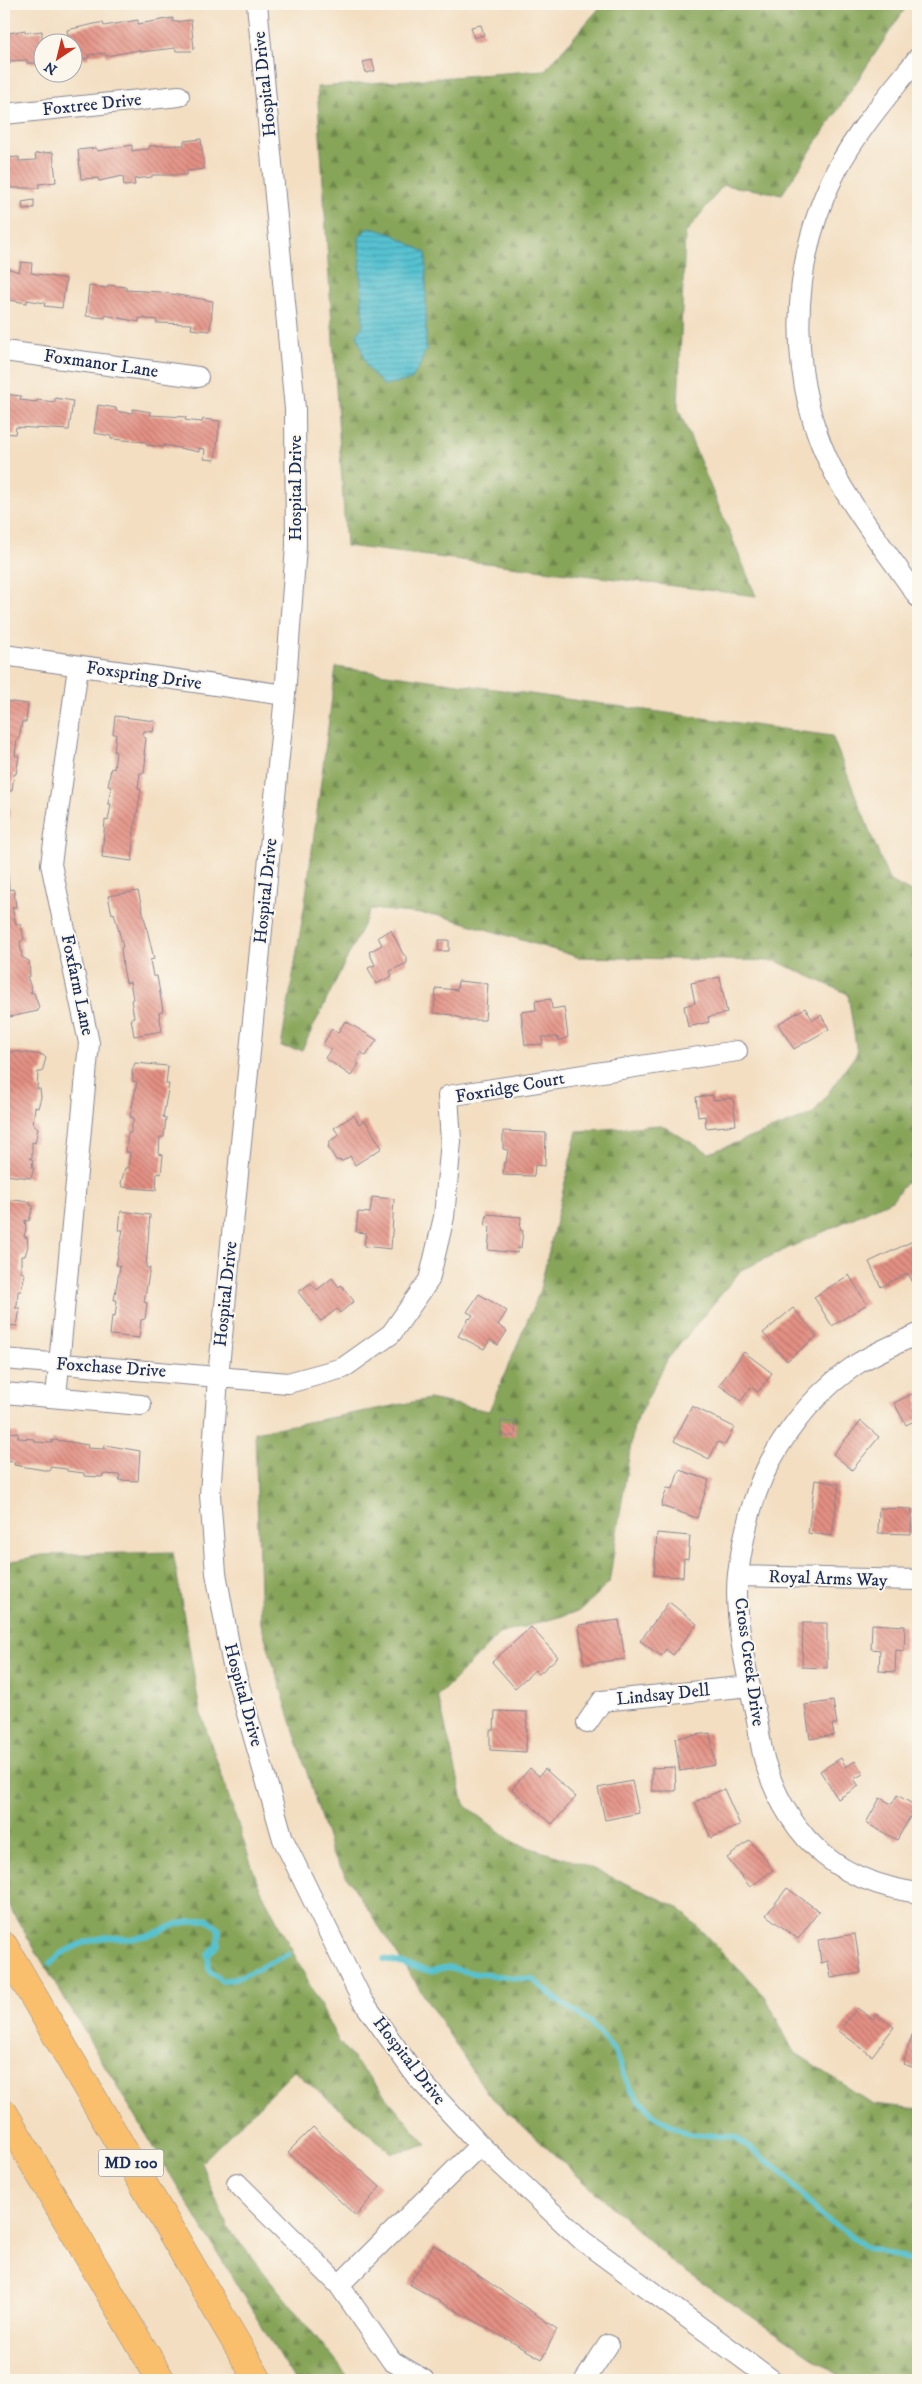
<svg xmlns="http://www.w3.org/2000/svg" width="922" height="2384" viewBox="0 0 922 2384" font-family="'IM FELL DW Pica',serif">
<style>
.forest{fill:url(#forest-firs);stroke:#516a5b}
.water{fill:url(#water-rules);stroke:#397898}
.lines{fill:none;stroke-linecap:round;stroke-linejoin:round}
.stream{stroke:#57c2d1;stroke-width:5.5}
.building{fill:url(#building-back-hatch)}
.minor-casing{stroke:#878690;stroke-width:22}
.highway-casing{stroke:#878690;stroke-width:29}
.minor{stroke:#fff;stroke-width:20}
.highway{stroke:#f9bf6c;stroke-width:28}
.labels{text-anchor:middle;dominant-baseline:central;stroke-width:4;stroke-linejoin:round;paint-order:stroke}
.shield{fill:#fbf7ec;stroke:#5e6b89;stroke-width:1}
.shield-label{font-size:16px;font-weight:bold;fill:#1b2f5e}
.street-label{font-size:18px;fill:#1b2f5e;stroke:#fbf7ec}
</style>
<defs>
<pattern id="forest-firs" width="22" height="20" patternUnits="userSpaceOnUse" patternTransform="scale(1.25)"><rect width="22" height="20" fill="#87a558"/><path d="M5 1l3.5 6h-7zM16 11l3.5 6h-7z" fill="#6e874c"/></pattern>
<pattern id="water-rules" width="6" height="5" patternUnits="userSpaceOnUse" patternTransform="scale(1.25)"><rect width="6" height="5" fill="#57c2d1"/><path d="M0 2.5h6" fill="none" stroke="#479ead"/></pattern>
<pattern id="building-back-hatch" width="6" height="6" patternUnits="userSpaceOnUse" patternTransform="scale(1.25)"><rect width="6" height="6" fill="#e49083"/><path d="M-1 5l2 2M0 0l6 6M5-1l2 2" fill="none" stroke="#b8766e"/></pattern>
</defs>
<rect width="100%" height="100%" fill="#fbf7ec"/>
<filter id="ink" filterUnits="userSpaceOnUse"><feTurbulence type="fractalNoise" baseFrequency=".02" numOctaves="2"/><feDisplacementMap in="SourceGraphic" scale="10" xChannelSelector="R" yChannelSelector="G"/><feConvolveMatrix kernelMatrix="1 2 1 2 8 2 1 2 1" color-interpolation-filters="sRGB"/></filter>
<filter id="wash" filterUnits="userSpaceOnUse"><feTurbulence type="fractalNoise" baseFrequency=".0096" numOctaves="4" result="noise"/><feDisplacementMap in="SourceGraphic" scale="20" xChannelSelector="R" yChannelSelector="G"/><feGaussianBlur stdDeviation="1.12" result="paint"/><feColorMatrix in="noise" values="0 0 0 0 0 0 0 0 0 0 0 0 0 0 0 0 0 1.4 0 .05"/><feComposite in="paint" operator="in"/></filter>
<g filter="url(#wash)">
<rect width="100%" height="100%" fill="#f3dec1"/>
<path class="forest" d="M603,4h305l-126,190 -59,-9 -38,49 -7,174 78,188 -410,-50 -29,-459 228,-17z
M336,667l496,69 57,144 29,16v272l-26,32 -151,70 -74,90 -33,65 -25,158 -29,28 -81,23 -61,62 26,108 50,39 66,20 98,44 87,89 28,55 80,53 45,5v271h-73l-172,-117 -185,-169 -156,-240 -71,-230 -6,-192 174,-33 60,12 50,-118 38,-162 84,-6 48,28 104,-39 44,-61 -9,-59 -72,-33 -198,-4 -136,-41 -71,-7 -69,141 -21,-3 24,-144z
M173,1552l27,159 58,173 81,158 88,103 -35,8 -98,-82 -93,92 27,65 123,152h-57l-290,-482v-335l38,-8z"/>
<path class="water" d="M368,227l24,7 34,19v96l-6,16 -9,15 -28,5 -16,-18 -10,-33 6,-9 -4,-87z"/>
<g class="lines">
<path class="stream" d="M384,1959l46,12 18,-4 24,6 62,7 22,19 35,24 23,28 17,40 25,26 33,17 46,3 46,34 38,43 49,34 50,14
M50,1963l14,-11 19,-9 23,-6 24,2 20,-4 27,-11 30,-5 12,10 -1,16 -10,9 1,16 13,11 21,-5 45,-22"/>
</g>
<g id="blocks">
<path class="building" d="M173,18v4l18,-2 3,29 -2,2h-16l-1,-3 -35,4v-2l-34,6 -1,-3 -17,2 1,3 -17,2v-18h-3l-2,-12 32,-7h4l1,3 34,-6v4z
M481,25l3,10 -10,3 -3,-11z
M25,30v3l17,-2v32h-15v-3l-17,1v3h-6v-30z
M372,60l3,11 -9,2 -3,-11z
M201,139l3,30 -17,2v3l-2,1h-33v2l-18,2 1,6 -11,1 -1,-10 -24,5 -1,-3 -17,1 -3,-29 18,-2 2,3 34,-6v6l6,-1 11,-1v-3l35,-1v-4z
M53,152l3,30 -17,2v4h-35v-30l15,-1v4l17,-1 -1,-6z
M34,200v8l-11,1 -1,-7z
M21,262l11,1 -1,10 35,6 -4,29 -18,-2 1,-3 -18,-3v3l-18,-3v-2l-5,-1v-30l15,5z
M108,285l18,2v3l34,2 53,9 -3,30 -19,-2 1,-5 -36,-1 1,-3 -18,-2v4l-30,-6 -4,-1v3l-19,-2 3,-30 19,2z
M4,394l17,2 -1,4 17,2v-2l18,2v-4l18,3 -4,29 -53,-3 -1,7 -11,-1z
M98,405l18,3v3l5,1 11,1 1,-4 18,3 -1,3 36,2 -1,3 7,1 10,1 1,-3 17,2 -5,39 -11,-1 1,-10 -6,-1v4l-35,-7v2l-18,-2v-3l-35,-3v-3l-17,-3z
M4,701l24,3 -2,18h-4l-3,17h-2l-2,17h4l-3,18h-2l-2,17h-3l-2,17h3l-2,18h-4z
M115,716l40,5 -2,11 -9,-1 -1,6 3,1 -2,17h2l-2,18h-4l-2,15 3,2 -9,53h2l-2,18 -30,-4 3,-37 3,1 3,-17h-3l3,-17 -3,-1 3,-18 3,1 2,-17h-2l2,-18h-3z
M4,873l4,2 1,15 4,-1 1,2 2,16h-4l4,17h4l2,6 2,9 -4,3 2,15 7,4 1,15h-3l5,15 -2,1 4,1 5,14 -1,4 -33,7z
M138,891l16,68 -4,1 3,16h4l6,35 -4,2 3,18 -28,5 -3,-18 3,-1 -3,-17 2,-1 -3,-17 -4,1 -3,-16 -2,-19 2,-1 -9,-34 -2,1 -4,-18z
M391,930l12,24 4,3v6l-17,8 2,5 -16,8 -8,-16 7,-3 -6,-13 13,-7 -4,-8z
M439,940h10v11h-11z
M720,977l7,36 -19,4 1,5 -21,5 -4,-21 11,-3 -4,-20z
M458,981l30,3 -3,36h-23v-2l-9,-2v-1l-19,-2 2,-25 21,2z
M551,999l1,10 12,-2 4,30 -9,4 -2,-4h-15l1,7 -18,1 -4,-33 15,-2 -1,-9z
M805,1008l8,12 8,-5 8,14 -35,20 -16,-25z
M345,1021l32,19 -11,16 -5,-4 -5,11 3,1 -8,12 -26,-18 6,-9 -8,-5 9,-15 6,4z
M11,1051l32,4 3,3 -4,14h-4l-1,17h3l1,8 -3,11 -3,-1 -2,18 5,3 -3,15 -3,-1v16h-3l4,2 -1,8h2l-3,10 -27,-3v-71h2l2,-17 -4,-1z
M135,1063l33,3 -2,18h3l-6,33 3,1 -2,19h-4l-1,17 4,1 -2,19 -4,-1 -1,17 -33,-3 -2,-4 4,-15h3l2,-16h-4l2,-19h3v-7l2,-3v-6h-3l7,-35 -4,-1 -1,-10z
M713,1095v5l20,-2 3,27 -30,3 -1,-12 -7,1 -2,-20z
M354,1115l5,9 6,-4 17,28 -27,17 -5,-9 -7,5 -7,-1 -8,-13 2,-6 9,-6 -5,-7z
M503,1131l43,2 -1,33 -10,-1 -1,11 -31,-1 1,-13h2l2,-12 -5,-1z
M372,1197l22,2 -3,50 -27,-3 2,-13 -10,-1 2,-20 12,1z
M4,1199l27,3 -1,3 3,1 -4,15 -4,-1 1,9 -2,8h3l1,9 -3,10h-4v15h-2l6,3 -4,17h-3l-1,15 -2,2h5l-3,18 -13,-1z
M121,1211l29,4 -4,53h4l-6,34 3,1 -2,16 -4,1 -2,18 -29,-3 2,-19 3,1 2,-17h-3l6,-34 -4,-1 7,-35h-4z
M487,1214l34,3 -1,13 3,1 -2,17h-3l-1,5 -29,-3 2,-23 -5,-1z
M917,1239l1,42 -5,2 -5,-10 -27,14 -12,-25z
M849,1275l18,29 -35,22 -18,-29z
M332,1278l7,9 2,-2 13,16 -14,12 -3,-4 -16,12 -23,-29 13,-9 6,7z
M479,1294l28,17 -9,14 9,6 -9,14 -8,-5 -6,9 -26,-13 11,-18 1,1 3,-4 -6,-3z
M793,1308l24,28 -30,25 -24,-28z
M744,1352l28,21 -14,19 -7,-5 -10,14 -22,-16z
M918,1391v28l-12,6 -12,-22z
M692,1406l42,21 -9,18 -7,-3 -9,17 -35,-18z
M501,1421l15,1 -1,14h-15z
M861,1421l18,16 -27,33 -19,-16z
M4,1432l14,1v5l17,1v3l17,1v-3l12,1 24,4 -1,3 17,1 1,-4 35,6 -2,30 -19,-1 1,-5 -17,-1 -1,3 -18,-1v-3l-17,-2v-2l-17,-2v4l-36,-6 1,-3 -11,-1z
M679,1470l30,10 -12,38 -36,-12 6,-18 6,1z
M815,1480l24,4 -7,52 -24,-3z
M879,1508l33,1 -1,25 -33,-1z
M657,1533l33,3 -2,23 -4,-1 -1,19 -29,-2z
M669,1602l28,22 -24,31 -7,-6 -5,7 -21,-15z
M619,1620l6,39 -41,5 -5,-39z
M803,1623h24v45l-25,-1z
M872,1624l33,2 -1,25 -8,-1 -1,22 -16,-1 1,-21 -9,-1z
M531,1627l27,30 -19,17 -4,-4 -20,18 -23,-26z
M833,1701l4,23h-5l2,11 -24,4 -5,-34z
M495,1711l32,1 -1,40 -36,-2v-20h4z
M710,1733l5,32 -35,6 -5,-33z
M841,1758l5,9 9,-6 8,13 -9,5 5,7 -21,13 -18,-28z
M675,1767l1,24h-24v-23z
M530,1768l9,8 6,-7 31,28 -24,27 -40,-35z
M632,1781l7,32 -34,7 -7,-32z
M724,1789l16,36 -29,13 -16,-36z
M897,1795l19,11 -19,34 -31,-17 14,-25 12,6z
M750,1840l23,30 -23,17 -23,-29z
M787,1888l32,23 -21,28 -32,-24z
M855,1934l6,39 -30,5 -3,-17 -7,2 -3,-23z
M857,2008l16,11 4,-5 17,13 -22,29 -33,-25z
M912,2035l6,2v32l-15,-5z
M313,2127l67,60 -24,29 -68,-64z
M434,2245l123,84 -15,30 -133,-75z"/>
</g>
</g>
<g filter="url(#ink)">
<use href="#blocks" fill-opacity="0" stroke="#878690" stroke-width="1"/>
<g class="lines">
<defs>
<path id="minor" d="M257,4l38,405 1,137 -11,149 -67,682 -8,118 6,78 16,88 51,178 79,161 55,77 63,68 103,96 189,139
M918,58c-29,36 -60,72 -82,113 -48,94 -50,214 1,307 23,42 54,79 81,119
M4,114l175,-18
M4,351l194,26
M4,655l281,40
M918,1334c-20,9 -42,18 -61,30 -37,25 -66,59 -87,98 -18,33 -27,75 -32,112 -5,43 10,104 19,146 3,16 4,33 10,48 10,32 31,67 58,88 27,22 60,32 93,37
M4,1359l284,24 55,-15 48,-34 38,-54 15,-63 7,-76 -3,-45 289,-45
M4,1393l137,12
M56,1397l33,-354 -38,-179 27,-197
M738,1576l180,4
M587,1723l15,-22 148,-15
M237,2183l102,102 53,76 32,19
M339,2285l141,-140
M585,2380l23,-35"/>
<path id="highway" d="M4,1946l254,434
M4,2113l157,267"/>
</defs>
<use href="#minor" class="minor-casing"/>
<use href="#highway" class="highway-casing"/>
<use href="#minor" class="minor"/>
<use href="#highway" class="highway"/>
</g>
</g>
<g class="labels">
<rect class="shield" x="98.5" y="2149.5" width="65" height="27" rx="4"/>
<g class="shield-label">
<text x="131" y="2163">MD 100</text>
</g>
<g class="street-label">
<text transform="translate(265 84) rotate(-96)">Hospital Drive</text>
<text transform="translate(92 105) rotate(-6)">Foxtree Drive</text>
<text transform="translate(101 364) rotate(8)">Foxmanor Lane</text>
<text transform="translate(296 488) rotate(-90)">Hospital Drive</text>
<text transform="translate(144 676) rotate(8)">Foxspring Drive</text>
<text transform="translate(266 891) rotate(-84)">Hospital Drive</text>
<text transform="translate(77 985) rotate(78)">Foxfarm Lane</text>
<text transform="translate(510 1088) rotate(-10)">Foxridge Court</text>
<text transform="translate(226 1294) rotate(-84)">Hospital Drive</text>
<text transform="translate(111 1368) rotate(4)">Foxchase Drive</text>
<text transform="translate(828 1579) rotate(2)">Royal Arms Way</text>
<text transform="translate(749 1662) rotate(82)">Cross Creek Drive</text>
<text transform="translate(243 1695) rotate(75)">Hospital Drive</text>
<text transform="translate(663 1695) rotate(-6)">Lindsay Dell</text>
<text transform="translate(409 2061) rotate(52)">Hospital Drive</text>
</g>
</g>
<rect width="922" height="2384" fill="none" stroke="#fbf7ec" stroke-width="20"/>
<g transform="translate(58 58) rotate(215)"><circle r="24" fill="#fbf7ec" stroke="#a1a7b3"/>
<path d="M0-4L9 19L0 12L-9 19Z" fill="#c8321e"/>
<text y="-8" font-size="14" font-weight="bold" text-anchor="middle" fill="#1b2f5e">N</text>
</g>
</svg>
